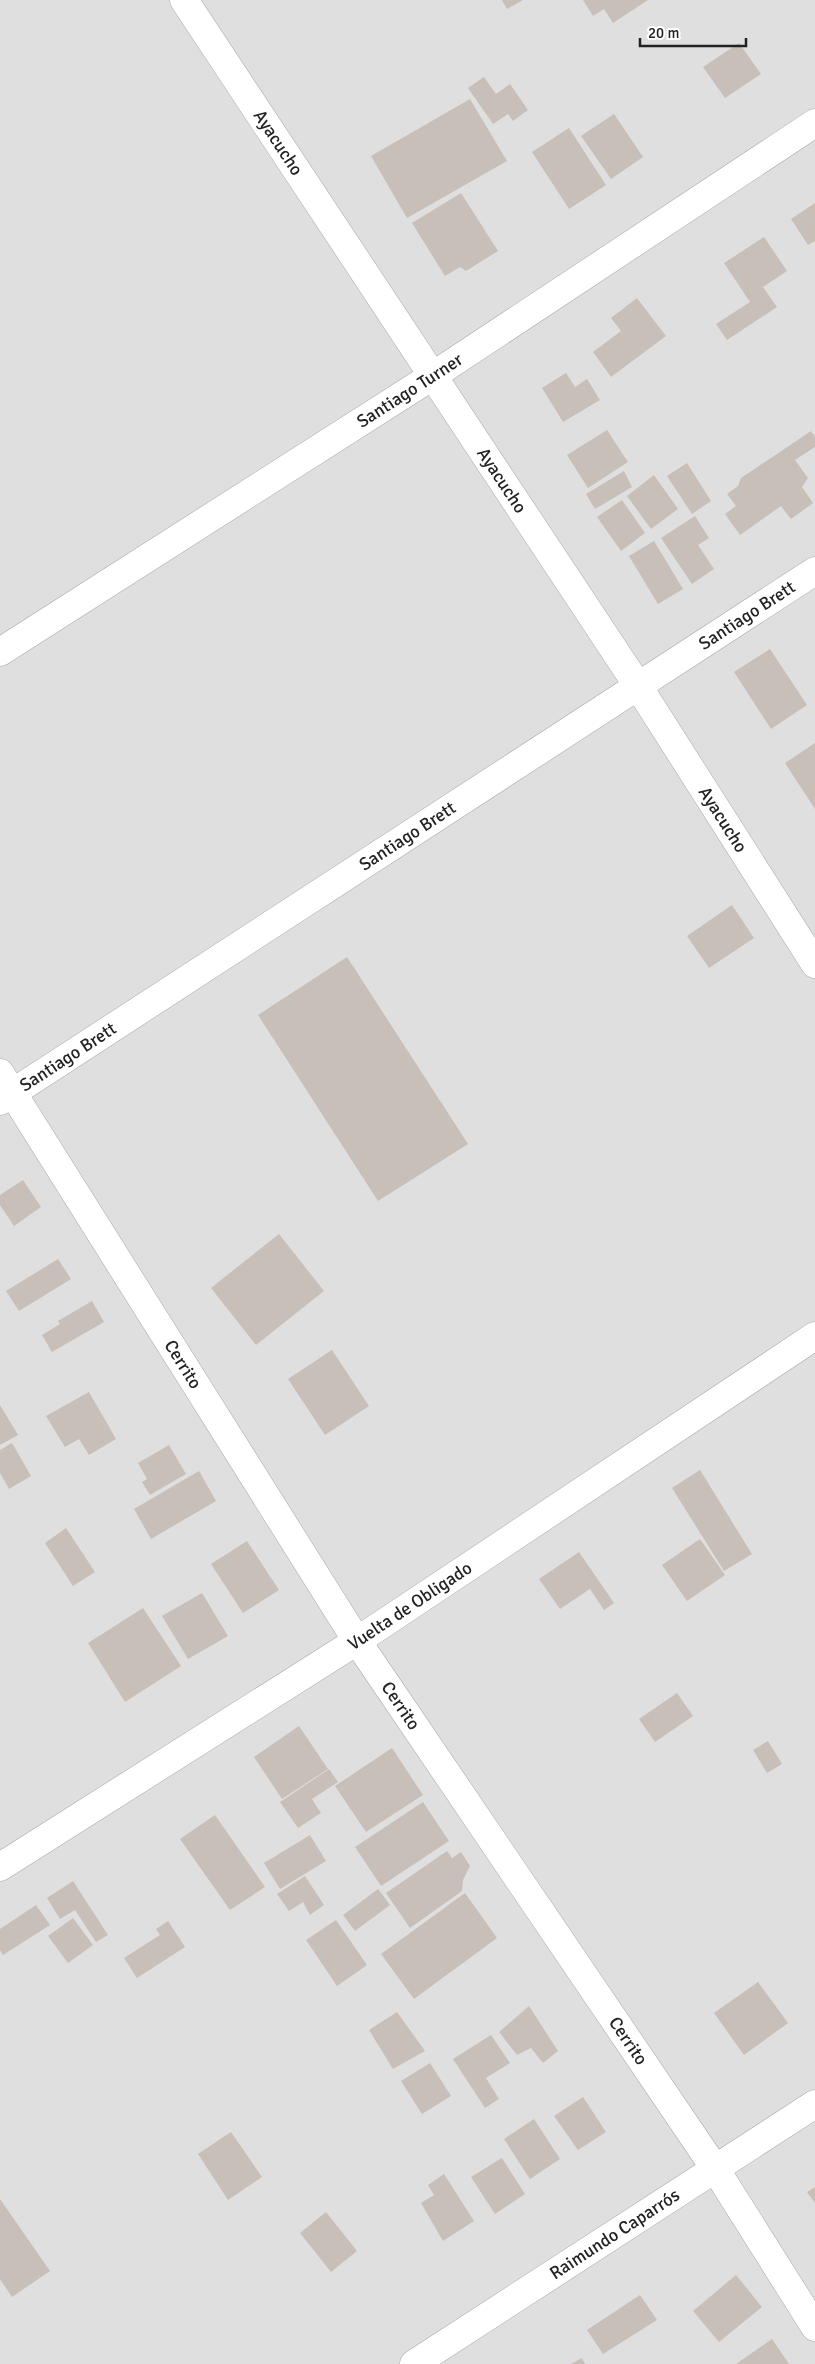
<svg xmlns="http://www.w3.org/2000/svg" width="815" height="2364" viewBox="0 0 815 2364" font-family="Signika,sans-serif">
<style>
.residential{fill:#e0dfdf}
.building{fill:#c7bfb8}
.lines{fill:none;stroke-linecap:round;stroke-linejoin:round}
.minor-casing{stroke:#a9a9a9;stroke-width:29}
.minor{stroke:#fff;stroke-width:28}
.labels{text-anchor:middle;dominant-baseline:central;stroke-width:4;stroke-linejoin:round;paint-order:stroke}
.street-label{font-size:18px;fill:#222;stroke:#fff}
</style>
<rect width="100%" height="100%" fill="#f2efe9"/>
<path class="residential" d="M0,0h815v2364h-815z"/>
<path class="building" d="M502,0h21l-16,9z
M583,0h65l-35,23 -9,-14 -11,7z
M739,43l22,31 -36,24 -22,-31z
M484,77l12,17 14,-10 18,26 -15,11 -5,-7 -15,10 -25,-36z
M470,99l37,62 -100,57 -36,-62z
M614,114l29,43 -32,22 -30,-43z
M569,128l37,57 -37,24 -37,-57z
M461,193l37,58 -32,20 -6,-4 -15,9 -33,-53z
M815,203v38l-7,4 -17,-26z
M764,237l23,34 -24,16 14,20 -50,33 -11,-16 34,-22 -26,-39z
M637,298l29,38 -55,41 -18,-25 28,-21 -10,-13z
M566,373l9,14 12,-8 13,21 -37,22 -21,-34z
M607,430l21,32 -40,26 -21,-33z
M811,431l4,6v10l-20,13 13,18 -6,9 11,16 -22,16 -10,-13 -41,29 -15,-21 11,-8 -9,-12 11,-8 3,-8z
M687,463l24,38 -19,13 -25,-38z
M624,471l8,16 -37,22 -9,-15z
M654,475l24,34 -27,20 -24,-33z
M622,500l23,33 -24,18 -24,-34z
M695,516l14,22 -11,7 16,24 -22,15 -31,-46z
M654,541l29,48 -25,15 -29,-48z
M770,649l37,56 -36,24 -37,-57z
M815,743v66l-30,-46z
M732,905l22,33 -45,30 -22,-32z
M347,957l121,187 -90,57 -120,-186z
M23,1180l18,27 -27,19 -14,-21v-10z
M279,1234l45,57 -68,54 -45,-57z
M58,1259l13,20 -52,32 -13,-20z
M92,1301l12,21 -52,30 -10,-17 18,-11 -2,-3z
M332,1350l37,56 -44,29 -37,-56z
M89,1392l27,47 -27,16 -10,-16 -14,8 -19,-31z
M0,1405l18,30 -18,10z
M12,1443l19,33 -22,13 -9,-16v-23z
M169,1445l17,29 -36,21 -8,-13 5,-3 -9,-16z
M700,1470l52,84 -28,17 -52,-83z
M199,1471l17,30 -65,38 -17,-30z
M66,1528l29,44 -22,14 -28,-43z
M700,1539l25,36 -38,26 -25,-36z
M247,1541l32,49 -36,23 -32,-49z
M579,1552l35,51 -10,7 -14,-21 -30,20 -21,-30z
M202,1593l26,43 -40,23 -26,-43z
M143,1608l38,58 -56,36 -37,-59z
M677,1693l16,23 -38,26 -16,-23z
M299,1726l29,43 -46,30 -28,-42z
M768,1741l14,23 -15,9 -14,-23z
M392,1748l31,47 -57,37 -31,-46z
M329,1769l9,13 -26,17 9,14 -23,15 -18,-26z
M423,1802l26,39 -68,45 -26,-39z
M215,1815l50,72 -35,23 -50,-71z
M310,1835l16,26 -46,28 -16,-26z
M447,1851l5,7 9,-6 9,14 -7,14 -1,11 -52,37 -24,-35z
M305,1876l19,29 -14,10 -7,-13 -14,9 -12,-17z
M73,1881l35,54 -12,7 -21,-32 -15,9 -13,-21z
M378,1889l12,16 -35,26 -12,-16z
M465,1893l32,45 -83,61 -33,-45z
M36,1905l14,20 -47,30 -3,-5v-21z
M73,1918l20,27 -25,18 -20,-27z
M336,1920l31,45 -30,21 -31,-46z
M168,1921l17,26 -48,31 -13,-20 36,-23 -4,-6z
M758,1982l30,41 -44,32 -30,-42z
M529,2006l29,45 -15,12 -12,-15 -14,7 -18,-23z
M397,2012l28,39 -32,18 -24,-39z
M491,2035l19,28 -24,15 13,21 -14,9 -32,-49z
M430,2063l21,33 -29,18 -21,-33z
M583,2097l23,35 -28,18 -24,-34z
M534,2119l26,40 -30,20 -26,-40z
M231,2132l31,45 -34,23 -30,-46z
M502,2158l23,36 -30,20 -24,-37z
M444,2174l30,47 -31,20 -22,-38 13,-8 -6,-10z
M815,2187v16l-8,-11z
M0,2199l50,72 -38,26 -12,-18z
M326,2212l31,39 -26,21 -31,-39z
M736,2275l26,32 -43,35 -26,-31z
M640,2295l17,25 -54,34 -16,-24z
M772,2339l17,25h-53z
M582,2358l3,6h-14z"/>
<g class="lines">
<defs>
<g id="minor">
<path id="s1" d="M184,0l454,686 177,278"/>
<path id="s2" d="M0,652l434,-277 381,-252"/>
<path id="s3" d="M0,1073l357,568 359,529 99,157"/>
<path id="s4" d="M0,1101l815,-530"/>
<path id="s5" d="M0,1867l357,-226 458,-305"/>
<path id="s6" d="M414,2364l401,-260"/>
</g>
</defs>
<use href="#minor" class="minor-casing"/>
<use href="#minor" class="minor"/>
</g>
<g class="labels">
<g class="street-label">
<text stroke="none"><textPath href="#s1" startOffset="171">Ayacucho</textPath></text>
<text stroke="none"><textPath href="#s2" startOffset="486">Santiago Turner</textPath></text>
<text stroke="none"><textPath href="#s1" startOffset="576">Ayacucho</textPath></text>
<text stroke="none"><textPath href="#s4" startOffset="891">Santiago Brett</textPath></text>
<text stroke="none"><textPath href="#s1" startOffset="981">Ayacucho</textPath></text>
<text stroke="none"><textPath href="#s4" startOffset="486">Santiago Brett</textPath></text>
<text stroke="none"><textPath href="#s4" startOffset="81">Santiago Brett</textPath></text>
<text stroke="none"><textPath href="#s3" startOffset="344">Cerrito</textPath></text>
<text stroke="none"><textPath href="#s5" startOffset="486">Vuelta de Obligado</textPath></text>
<text stroke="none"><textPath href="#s3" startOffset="749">Cerrito</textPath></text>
<text stroke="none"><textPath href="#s3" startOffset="1154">Cerrito</textPath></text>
<text stroke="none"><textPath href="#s6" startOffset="239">Raimundo Caparrós</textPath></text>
</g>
</g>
<path d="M640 38v8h106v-8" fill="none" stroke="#222222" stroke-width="2.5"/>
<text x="648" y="38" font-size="15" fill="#222222" stroke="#ffffff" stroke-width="4" paint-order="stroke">20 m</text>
</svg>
